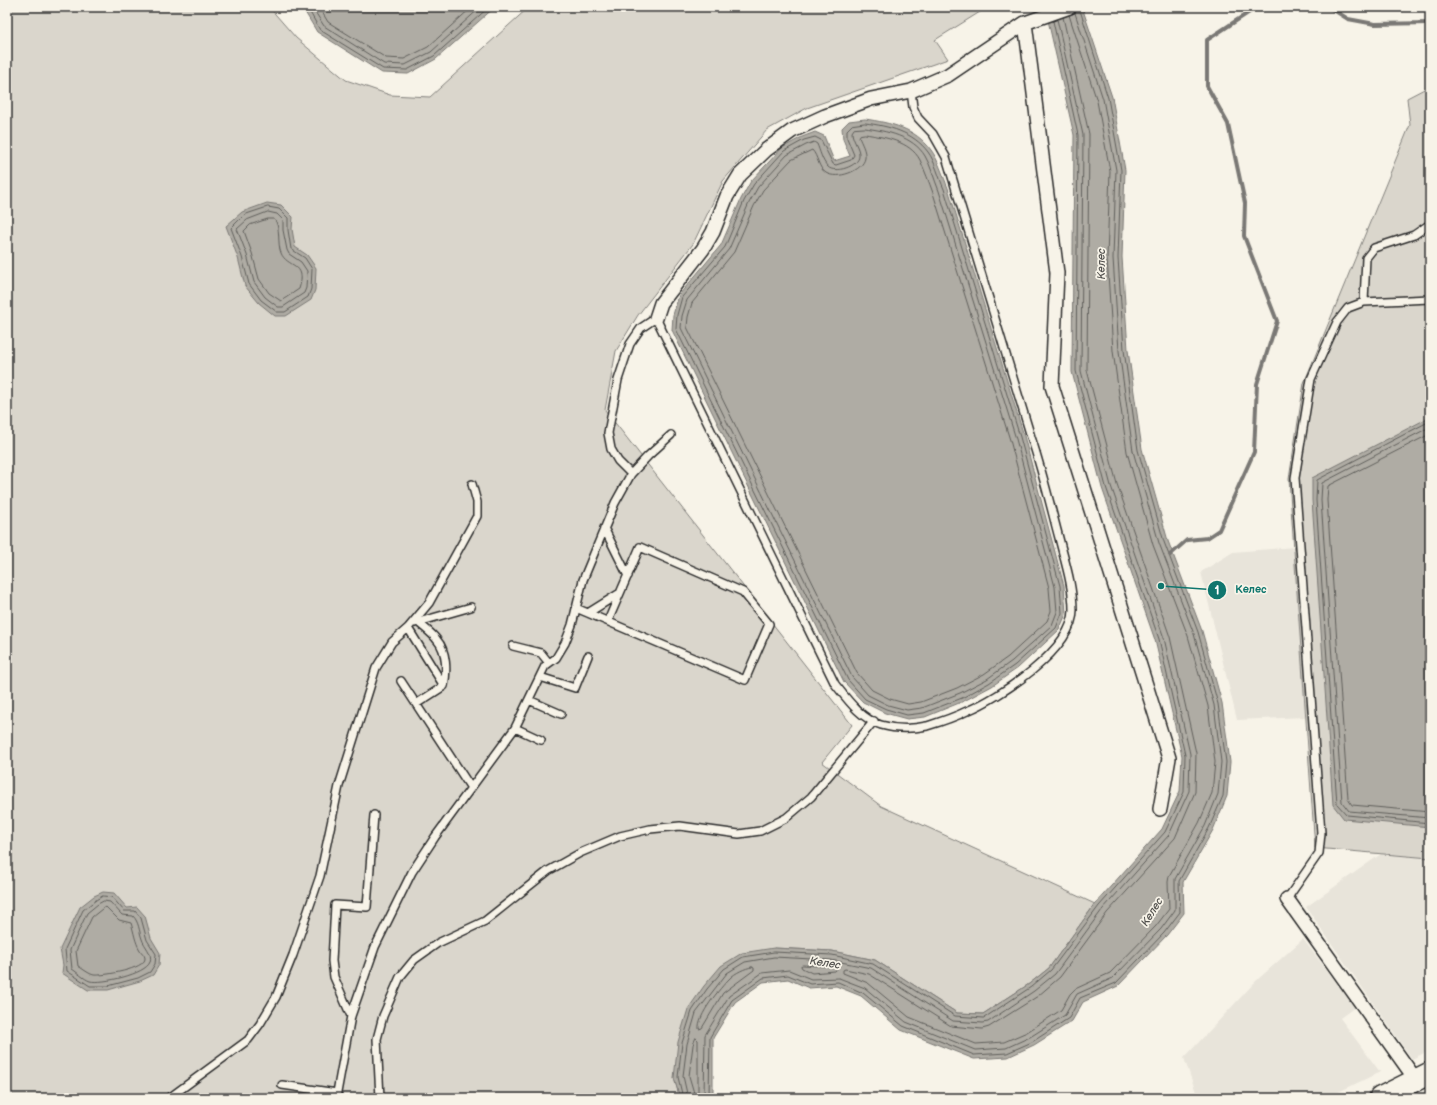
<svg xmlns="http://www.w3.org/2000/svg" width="1437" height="1105" viewBox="0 0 1437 1105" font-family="'Balsamiq Sans',sans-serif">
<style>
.built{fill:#e8e4da}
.green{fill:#dad6cc;stroke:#82807c}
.water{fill:#afaca4;stroke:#7a7874}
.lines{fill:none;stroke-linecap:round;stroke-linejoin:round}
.shore{stroke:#605f5b;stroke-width:1}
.stream{stroke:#7a7874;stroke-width:4}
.lane-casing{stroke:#2b2b2b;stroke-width:10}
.street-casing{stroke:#2b2b2b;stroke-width:16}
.primary-casing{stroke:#2b2b2b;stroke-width:24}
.lane{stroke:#f7f3e8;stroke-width:7}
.street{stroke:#f7f3e8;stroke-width:13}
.primary{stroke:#f7f3e8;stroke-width:21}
.labels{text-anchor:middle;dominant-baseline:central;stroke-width:3.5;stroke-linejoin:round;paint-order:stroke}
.water-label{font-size:11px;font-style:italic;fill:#53524f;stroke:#f7f3e8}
.leader{fill:none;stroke:#0f766e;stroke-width:1.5}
.callout-dot{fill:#0f766e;stroke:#f7f3e8;stroke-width:1.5}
.mark-label{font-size:12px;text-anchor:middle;font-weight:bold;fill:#fff}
.callout-label{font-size:11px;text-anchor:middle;font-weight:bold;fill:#0f766e;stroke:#f7f3e8;stroke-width:3.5;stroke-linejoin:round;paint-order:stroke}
</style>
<rect width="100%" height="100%" fill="#f7f3e8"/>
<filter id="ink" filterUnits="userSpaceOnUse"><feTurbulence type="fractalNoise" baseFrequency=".025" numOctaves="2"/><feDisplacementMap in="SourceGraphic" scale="8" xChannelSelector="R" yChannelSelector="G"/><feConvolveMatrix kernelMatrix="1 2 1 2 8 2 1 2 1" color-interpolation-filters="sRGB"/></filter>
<g filter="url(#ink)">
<path class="built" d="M1294,547l12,170 -69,3 -36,-148 32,-20z
M1381,854l49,4v192l-18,9 -106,-152z
M1303,939l52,68 -15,11 40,54 -54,26h-128l-14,-40 72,-77z"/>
<path class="green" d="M7,7h262l27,31 50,42 44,15 40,2 99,-90h459l-53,33 13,19 -141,49 -40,22 -44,51 -30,63 -55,71 -22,36 -11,59 247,315 -30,37 59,44 214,98 -46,64 -20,16 -46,30 -26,-1 -82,-53 -43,-9 -58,-3 -100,130 6,20h-673z
M1430,86v772l-115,-10 -26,-369 15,-96 106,-258 -3,-27z"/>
<path class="water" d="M302,7h193l-59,52 -28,15 -26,-1 -65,-41z
M1045,7h37l30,90 13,73 -3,87 6,93 14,99 26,92 34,90 20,72 8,59 -3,34 -14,34 -30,52 1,31 -17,22 -49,51 -35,16 -11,19 -38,24 -26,12 -34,2 -73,-29 -40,-34 -25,-10 -27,2 -21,-9 -25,3 -28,20 -22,36v60h-33l-6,-20 4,-36 10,-33 16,-23 17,-20 21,-13 32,-5 58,3 43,9 82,53 26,1 46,-30 20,-16 46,-64 67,-75 18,-38 2,-35 -27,-116 -53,-152 -30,-116 2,-237z
M865,119c26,4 50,9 66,31 7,9 12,26 17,38l76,248 40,150 2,28 -7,16 -41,38 -26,18 -28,15 -39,16 -18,2 -22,-6 -22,-11 -19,-20 -172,-352 1,-15 6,-20 42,-50 20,-46 10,-18 31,-33 20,-11 13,-5 9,4 10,25 16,-5 -7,-17 -1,-11 7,-7z
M267,203l14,2 12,12 -1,12 3,18 12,8 9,13 -1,22 -4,10 -25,16h-11l-16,-13 -14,-17 -7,-28 -12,-32 16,-14z
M1430,417v410l-86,-8 -11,-14 -21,-305v-22z
M103,892l11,1 13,15 10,-1 8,9 6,22 9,15 -1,12 -6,10 -13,6 -32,9h-20l-26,-17 1,-8 -3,-16 20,-42 14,-11z"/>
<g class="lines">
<path class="shore" d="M307,7l13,23 63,39 24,1 27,-14 55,-49
M312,7l12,19 60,38 21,1 26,-13 50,-45
M319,7l9,15 58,36 18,1 24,-12 44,-40
M1063,17l26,117 -2,236 30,114 53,153 26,116 -1,39 -20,46 -68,75 -47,64 -22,19 -49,31 -7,2 -31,-3 -82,-52 -24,-5 -2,1v3l25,10 41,34 67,27 28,-2 23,-10 34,-22 9,-16 5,-5 35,-16 46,-47 13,-17 -1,-27 1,-6 30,-53 13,-30 3,-31 -7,-56 -20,-70 -35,-91 -26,-93 -14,-101 -6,-93 3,-87 -13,-70 -28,-86
M865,123c24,3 48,9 63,29 7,9 11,26 16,37l76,248 40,149 2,27 -6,15 -41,37 -26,18 -27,15 -38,15 -17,2 -21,-6 -21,-10 -17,-19 -172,-351 1,-14 5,-18 43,-50 19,-46 10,-17 30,-33 20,-11 11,-3 6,3 12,24 3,1 15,-5 3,-5 -7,-17v-8l5,-5z
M865,128c21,3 48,8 60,28 6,10 9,23 14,35l77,248 39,148 2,25 -5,13 -40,36 -25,18 -27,14 -38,15 -15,2 -19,-5 -20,-10 -16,-18 -171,-349 1,-12 5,-16 42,-51 20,-46 9,-16 29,-32 19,-10 8,-3 3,2c3,7 5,17 11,23 7,7 31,-1 31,-11 1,-8 -7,-16 -7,-24l2,-3z
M865,134c19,3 45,7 55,26 5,11 9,22 13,33l77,247 39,148 2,23 -4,10 -39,36 -24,17 -27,14 -36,14 -13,2 -18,-5 -18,-9 -15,-17 -170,-346 1,-10 4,-14 42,-51 20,-46 9,-16 28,-30 21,-10c6,6 6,18 14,23 11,7 37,-2 39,-15 1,-8 -4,-15 -6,-21l1,-2z
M268,207l11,2 9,9v12l3,19 14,9 7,11 -1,20 -3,8 -23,15h-8l-16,-12 -12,-16 -7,-27 -11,-29 13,-13z
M268,212l9,2 6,6v10l4,20 2,4 12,8 6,9 -1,17 -2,5 -21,14h-5l-13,-10 -11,-15 -7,-27 -10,-26 10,-9z
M268,219h6c7,7 3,25 7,34 6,15 27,9 18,36l-18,12 -12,-8 -10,-14 -7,-26 -8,-22 6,-6z
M1430,421l-113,59 -1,20 21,304 10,11 83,8
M1430,427l-108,56 -1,17 21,302 7,9 81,7
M1430,434l-102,52 -1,14 21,299 4,6 78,7
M103,896l9,1 12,14h11l6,7 6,22 9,14 -1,10 -5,8 -12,6 -30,8h-18l-23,-15 -2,-22 18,-39 13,-10z
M104,901l6,1 12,13 11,1c6,6 6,15 9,23 2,7 11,14 8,23 -4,12 -48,22 -60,19 -6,-2 -13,-9 -18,-12l-2,-19 17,-37 11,-9z
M106,907l13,13 12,3c3,9 4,19 9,27 1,2 5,5 5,8 1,11 -42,18 -51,17 -5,-1 -11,-6 -16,-9l-2,-15 16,-34 10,-8z
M803,965l32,2 2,2 -2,2 -23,2 -10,-5 -1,-2z
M752,967l2,1v2l-31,23 -21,35 -3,1c-2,-13 21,-41 31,-51 5,-5 15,-10 22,-11z
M696,1038l2,2v52l-2,2 -2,-1 -5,-17 4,-31z
M683,1098l-5,-21 4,-34 10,-32 15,-22 17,-20 19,-12 31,-5 58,3 41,9 82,52 29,2 47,-31 20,-17 48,-64 66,-74 19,-40 1,-37 -26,-116 -53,-152 -30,-116 2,-236 -25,-114
M688,1098l-5,-22 4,-32 9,-31 31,-40 18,-11 29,-5 57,3 40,8 82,53 29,2 6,-1 46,-31 21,-17 47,-64 67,-75 20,-44 1,-37 -26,-116 -53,-152 -30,-115 2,-236 -26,-116
M704,1098l1,-63 24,-39 33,-23 27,-3 22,9 28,-1 26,10 41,34 69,28 31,-2 24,-11 35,-22 12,-21 36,-16 48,-49 14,-19v-31l30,-53 13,-32 3,-32 -7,-57 -20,-71 -35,-91 -26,-92 -14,-100 -6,-93 3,-88 -13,-71 -28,-86
M709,1098l1,-61 22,-37 31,-22 25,-3 22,9 28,-2 25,11 40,33 71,29 33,-2 25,-11 37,-24 11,-20 36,-15 48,-50 16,-21 -1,-31 30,-53 14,-32 3,-34 -8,-58 -20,-72 -34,-90 -26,-92 -14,-100 -6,-92 3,-88 -13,-72 -29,-91"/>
<path class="stream" d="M1329,7l19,12 27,5 55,-1
M1170,555l17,-15 20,-2 12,-8 35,-78 3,-68 20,-63 -33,-85 1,-33 -17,-79 -21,-38v-46l50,-33"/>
<defs>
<path id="lane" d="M1364,302l2,-44 8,-10 40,-13 16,-11
M631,474l-13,-13 -7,-12 -3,-16 10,-53 12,-36 11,-16 15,-10 179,366c12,15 26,35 46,41 14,4 32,4 46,1 13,-4 28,-9 40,-15 33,-14 106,-61 106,-101 0,-24 -8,-48 -14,-72 -9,-34 -17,-68 -28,-101 -28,-93 -57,-187 -85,-280l-13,-23 -15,-16 -5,-11 -2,-16
M604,528l24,48
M576,608l169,72 24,-56 -26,-32 -103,-45 -32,74
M588,613l32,-20
M418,622c6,6 14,11 19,18 10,11 10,32 7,46
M415,623l56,-16
M408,628l36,58 -28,18
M513,646l28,7 8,10
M540,677l35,11 13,-32
M401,681l70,107
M529,700l32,14
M515,728l26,12
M1287,899l32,-46 2,-20 -26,-355 16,-99 26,-57 11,-14 16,-6 66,-3
M351,1016l-17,-39 -2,-16 3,-56 32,2 7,-92
M282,1085l55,8
M169,1098l79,-58 12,-16 16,-27 17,-42 27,-79 19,-90 37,-118 16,-26 16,-14 21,-25 48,-87v-14l-5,-18
M336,1098l15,-82 24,-69 37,-75 23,-35 80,-109 30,-62 11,-8 9,-15 7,-18 11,-45 32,-77 16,-29 17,-18 23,-21
M380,1098l-3,-59 6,-23 17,-39 14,-17 24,-17 47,-22 63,-50 32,-18 40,-17 30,-7 30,-3 59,8 21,-3 26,-13 25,-21 63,-76"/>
<path id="street" d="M1025,23l32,250 -5,113 117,372 -9,51
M656,318l5,-15 42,-54 10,-17 14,-36 13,-21 26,-25 26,-19 33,-15 46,-17 40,-8 37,-16 77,-52 45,-16
M1287,899l129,181"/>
<path id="primary" d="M1380,1098l50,-25"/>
</defs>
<use href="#lane" class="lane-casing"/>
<use href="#street" class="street-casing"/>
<use href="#primary" class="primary-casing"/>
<use href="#lane" class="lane"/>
<use href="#street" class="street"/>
<use href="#primary" class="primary"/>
</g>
</g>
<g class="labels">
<g class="water-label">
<text transform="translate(1101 264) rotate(-90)">Келес</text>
<text transform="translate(1152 912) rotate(-58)">Келес</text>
<text transform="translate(825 963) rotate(9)">Келес</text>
</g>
</g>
<path class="leader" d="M1161 586L1217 590"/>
<g class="callout-dot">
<circle cx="1161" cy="586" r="4"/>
<circle cx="1217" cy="590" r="10"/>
</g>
<g class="mark-label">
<text x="1217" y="594">1</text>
</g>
<g class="callout-label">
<text x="1251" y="593">Келес</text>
</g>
<rect width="1437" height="1105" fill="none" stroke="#f7f3e8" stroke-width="24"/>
<rect x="12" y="12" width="1413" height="1081" fill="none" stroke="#2b2b2b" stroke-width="1.5" filter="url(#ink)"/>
</svg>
